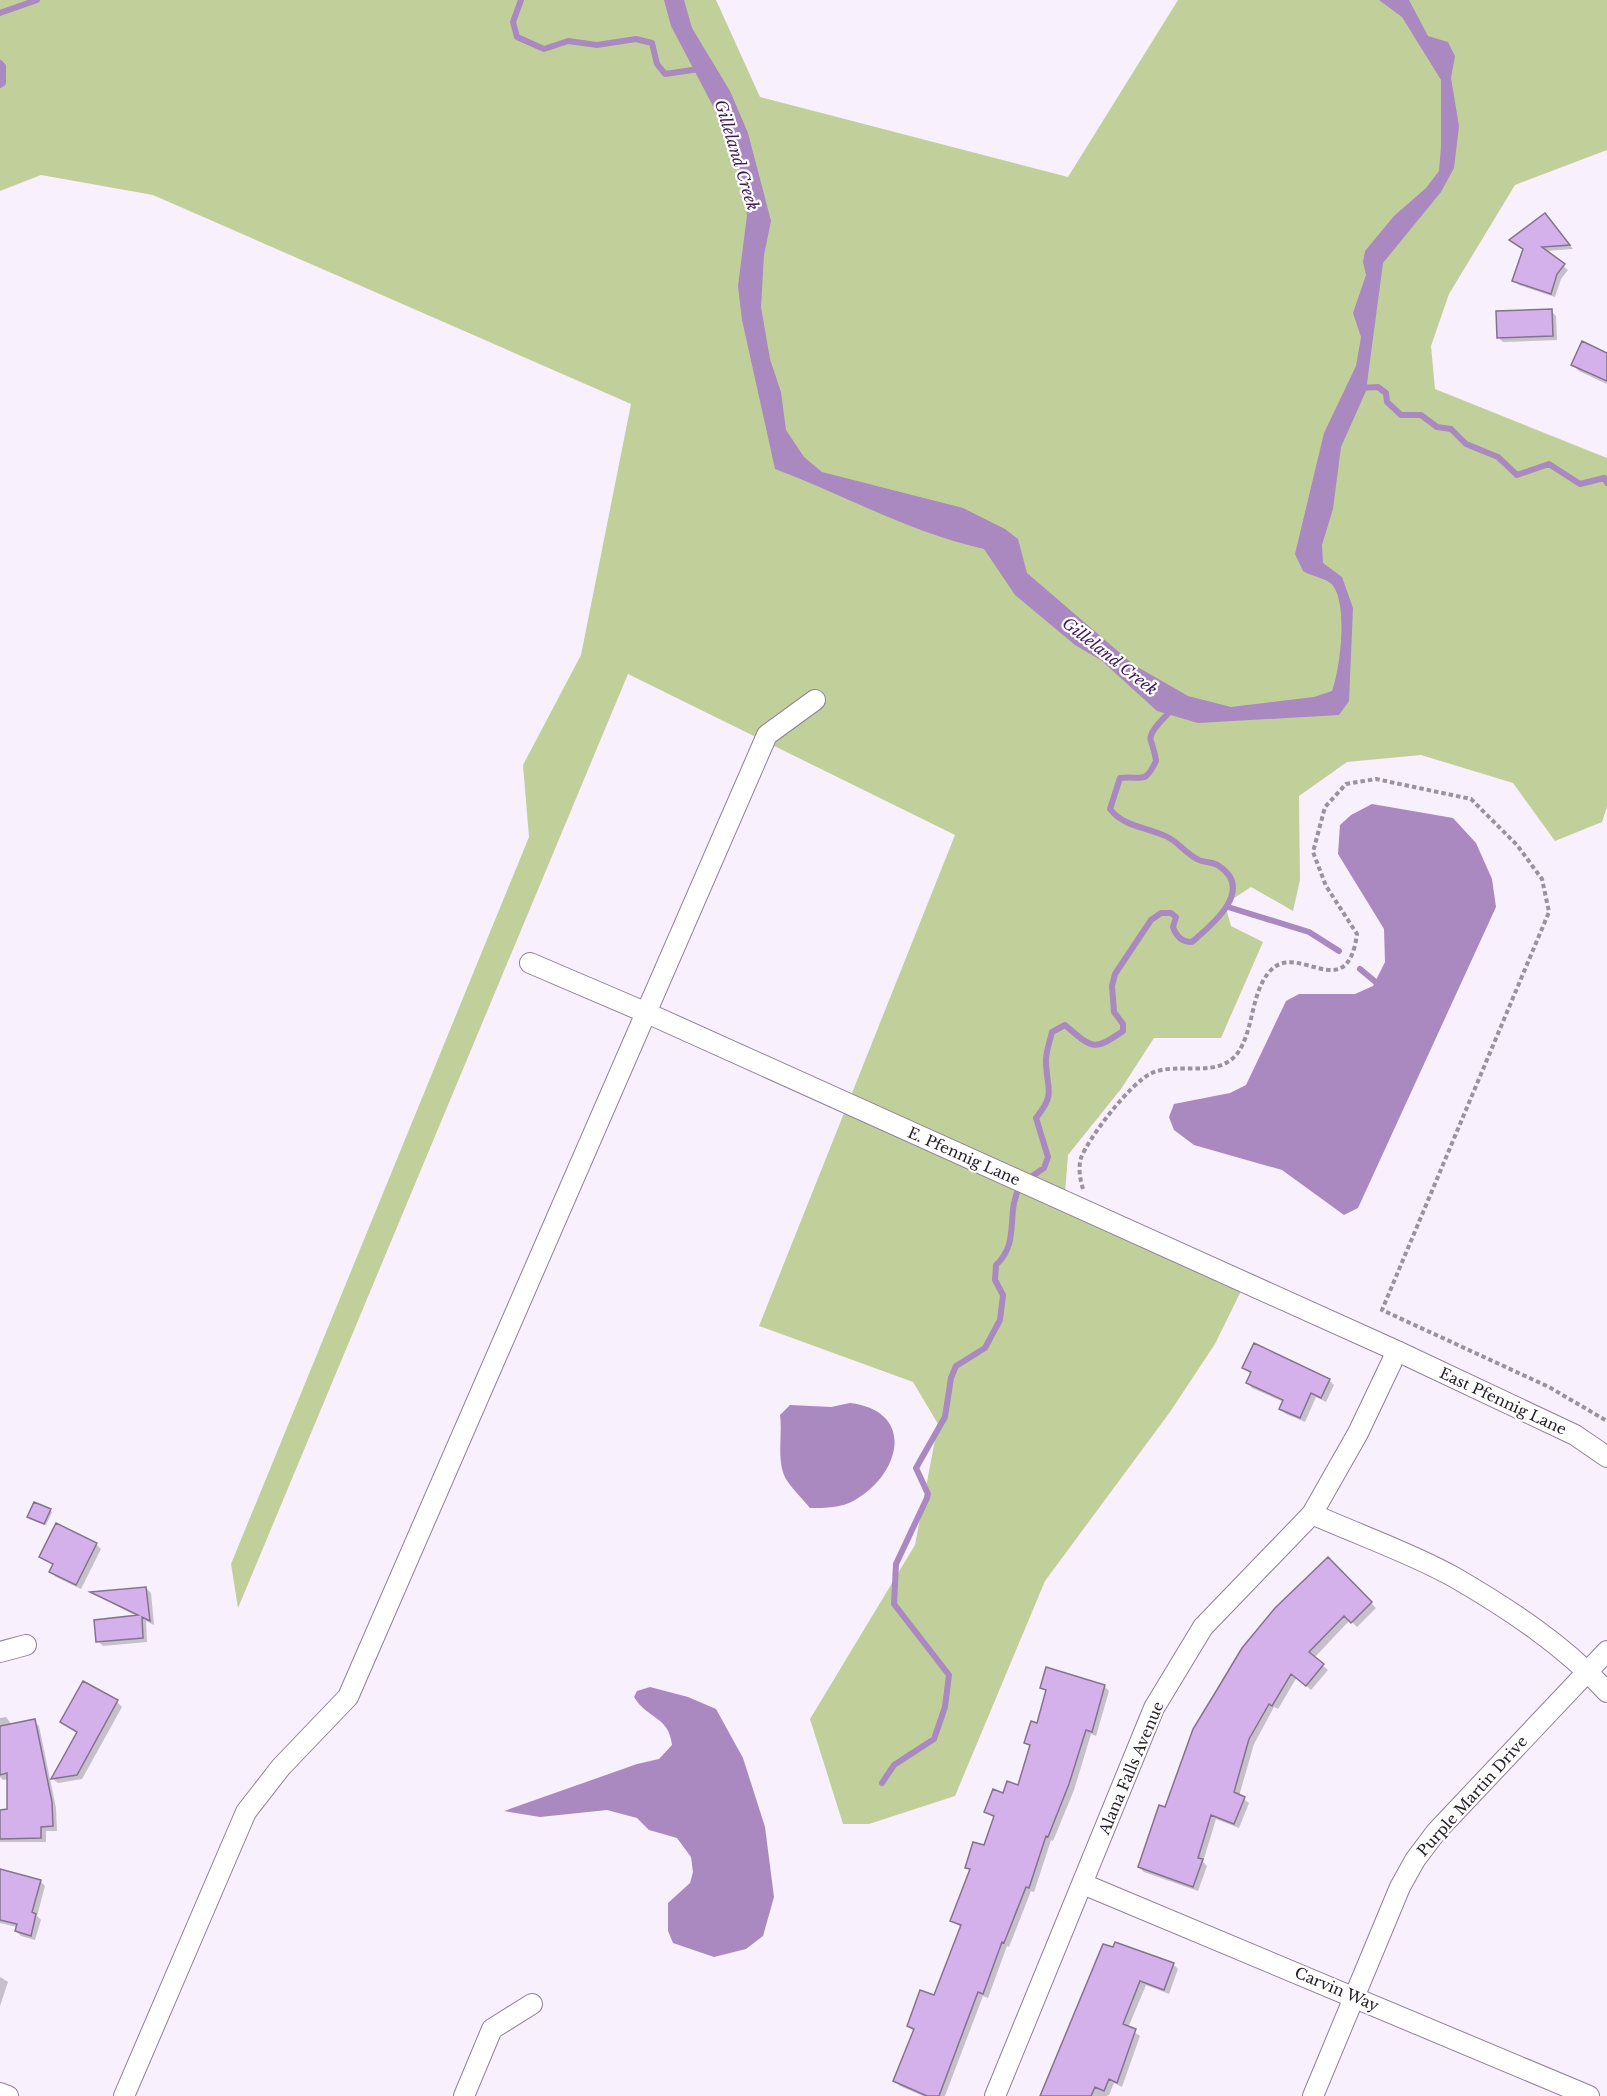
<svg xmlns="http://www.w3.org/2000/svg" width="1607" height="2096" viewBox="0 0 1607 2096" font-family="'Libre Baskerville',serif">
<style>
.green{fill:#c1d09b}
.water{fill:#aa88c0}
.shadow{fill:#0003}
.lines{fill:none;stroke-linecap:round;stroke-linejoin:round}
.stream{stroke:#aa88c0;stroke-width:6}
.building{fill:#d5b1ec;stroke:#84738e;stroke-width:1.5}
.minor-casing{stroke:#907f9a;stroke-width:22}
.path{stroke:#9a929e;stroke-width:4;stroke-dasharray:4.5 3;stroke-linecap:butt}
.minor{stroke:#fff;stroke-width:20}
.labels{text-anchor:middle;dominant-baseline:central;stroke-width:4.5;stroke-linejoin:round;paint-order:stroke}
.street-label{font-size:15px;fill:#27202b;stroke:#fff}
.water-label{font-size:16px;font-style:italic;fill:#431559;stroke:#fff}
</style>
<rect width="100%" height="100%" fill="#f8f0fd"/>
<path class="green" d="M0,0h716l44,97 308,80 110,-177h429v150l-92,35 -66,109 -18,52 4,43 172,69v349l-5,15 -47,19 -42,-58 -92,-28 -74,7 -48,34 1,84 -7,31 -42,-24 -26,17 6,22 32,16 -42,96h-67l-33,51 -53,66 -3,39 177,95 -27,55 -45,68 -125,169 -90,215 -86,28h-26l-33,-105 105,-174 23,-121 -25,-42 -154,-56 196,-491 -327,-161 -390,934 -7,-44 298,-727 -6,-72 58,-110 50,-251 -478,-209 -112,-20 -41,16z"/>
<path class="water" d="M664,0h20l8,28 38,63 18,42 23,88 -7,34 -3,52 9,52 11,33 5,38 18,27 18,15 141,36 42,21 13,10 9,34 107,92 54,31 43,11 83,-10 18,-6c8,-21 18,-95 -3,-109 -8,-5 -18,-6 -26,-11l-8,-17 29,-121 32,-67 5,-29 -8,-24 13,-38 -3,-13 2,-11 29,-35 32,-28 13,-17 2,-24v-67l-39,-63 -23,-17h30l19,36 20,6 7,14 -4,22 8,48 -5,42 -13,24 -58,71 -17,128 -25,56 -8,62 -11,36 1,18 19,14 11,31 -4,93 -10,14 -141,8 -41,-12 -55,-50 -27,-16 -60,-50 -31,-46c-72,-16 -140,-54 -209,-80l-33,-149 -4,-34 9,-71 -6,-43 -26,-62 -44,-84z
M1372,804l81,14 23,25 16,36 4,28 -138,301 -14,7 -62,-45 -88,-25 -20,-15 -5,-13 5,-13 56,-11 16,-8 40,-84 13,-7h56l18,-8 12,-24 -1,-33 -46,-75 2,-29 11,-10z
M850,1403c66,8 51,71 5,97 -14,8 -29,8 -45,8 -7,-9 -16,-17 -22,-26 -13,-18 -5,-46 -8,-67l10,-10 41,2z
M650,1687l38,10 28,12 27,49 22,69 9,70 -11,39 -17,13 -32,8 -41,-14 -5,-12v-28l22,-20 3,-11 -2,-15 -14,-19 -28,-8 -12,-12 -30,-8 -67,7 -36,-6 133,-47 22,-5 13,-14c-3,-29 -25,-26 -38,-48l3,-6z"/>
<path class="shadow" d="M1549,219l24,30 -28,2 23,19 -7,9 -6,18 -36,-12 -5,-4 10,-31 -13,-10z
M1551,311l5,5 1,24 -54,2 -5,-5z
M1607,354v30l-28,-13 -6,-6z
M1244,1368l85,12 5,5 -8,17 -10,-5 -11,25 -19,-8 -5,-5 3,-7 -32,-14 -4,-5 3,-9z
M50,1510l2,2 -6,13 -17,-8z
M96,1544l5,5 -20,40 -25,-12 -5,-5 3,-6 -13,-9z
M1328,1560l48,48 -19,19 -7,-7 -36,38 14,12 -17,20 -14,-13 -19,32 -4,-2 -20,37 -15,52 10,7 -10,25 -23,-9 -13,43 4,4 -9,25 -54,-19 -5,-5 27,-58z
M146,1588l5,5 3,32 -8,-4 1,21 -44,4 -5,-5 40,-24 -45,-24z
M1104,1686l5,5 -13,45 -5,-2 -17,56 -21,51 -2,-1 -17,52 -3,-1 -22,56 -2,-1 -19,52 -5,-2 -38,100h-22l-23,-10 -5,-5 19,-50 -6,-5 27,-29 26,-70 -10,-7 20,-48 -4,-4 18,-21 10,-29 -9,-6 18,-17 14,-8 13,-39 -5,-6 12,-17 9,-32 -5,-6z
M117,1702l5,5 -40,72 -24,4 -5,-4 25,-46 -16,-11z
M6,1717l6,8 22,-4 5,5 17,82 1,23h-11v11h-46v-31h9l-1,-32 -5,1 -3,-3v-59z
M0,1874l40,7 5,5 -8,30 4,4 -6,20 -14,-4 -5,-5 1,-4 -17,-4z
M1104,1946l69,18 5,5 -9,25 -23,-9 -18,43 12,8 -18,51 -8,-4 -5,12 -3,1h-66z
M0,1977l8,5 -8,24z"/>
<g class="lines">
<path class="stream" d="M521,0l-8,22 4,15 27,12 24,-8 29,4 39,-6 16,4 5,21 8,10 34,-5
M0,13l37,-13
M0,63l3,3v17l-3,2
M1360,388l18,-1 8,6 1,9 14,13h20l16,12 14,2 15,15 32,13 19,18 32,-11 31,20 24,-6 3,5
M1228,907l81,25 30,19
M1360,969l18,15
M1028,1179l16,-11 4,-11 -12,-39c21,-26 10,-28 10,-58 0,-9 4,-19 6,-28l13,-7c27,23 28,27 58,6v-7l-9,-12 -2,-26 3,-12 36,-54 10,-7h10l5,4 -3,10c3,9 9,15 19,15 20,-17 63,-52 27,-76 -7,-5 -16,-3 -22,-7 -12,-6 -21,-20 -34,-24 -19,-8 -40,-9 -53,-26l10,-31c22,-3 24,8 36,-17 -1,-8 -3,-13 -5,-20 -4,-9 15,-24 21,-32
M882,1783l12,-18 40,-26 11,-32 4,-32 -55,-71 2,-40 31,-66 1,-4 -12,-26 29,-51 6,-39 5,-12 29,-18 15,-28 3,-25 -8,-15 1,-15c25,-23 9,-52 24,-79"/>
</g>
<path class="building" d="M1545,213l25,32 -28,2 23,17 -8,10 -6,20 -39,-13 11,-32 -14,-9z
M1552,309l1,27 -56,2 -1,-27z
M1582,341l25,12v28l-36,-16z
M1254,1343l76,36 -9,19 -10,-5 -11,25 -21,-9 4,-9 -37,-17 5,-11 -9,-4z
M34,1502l17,7 -7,15 -17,-7z
M56,1523l41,20 -21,42 -27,-13 4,-8 -14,-7z
M1328,1557l44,45 -21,21 -7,-7 -35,36 15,12 -18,22 -15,-12 -19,32 -3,-2 -20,35 -15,53 11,5 -11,27 -23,-9 -13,43 5,1 -10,28 -55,-20 21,-62 6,2 28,-78 22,-36 27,-45 33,-40z
M146,1587l4,34 -8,-4 1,21 -47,4 -2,-22 44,-5 -48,-23z
M1046,1667l59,18 -13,47 -6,-2 -17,54 -21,53 -2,-1 -17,52 -3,-1 -22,56 -2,-1 -19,52 -5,-2 -39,104h-12l-34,-15 21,-52 -7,-3 13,-36 14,5 27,-70 -11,-4 20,-52 -5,-1 8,-26 11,3 10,-29 -10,-4 9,-23 10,4 4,-12 11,4 12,-40 -6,-2 7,-22 6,2 9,-33 -6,-2z
M83,1681l35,19 -41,75 -26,4 26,-47 -17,-10z
M35,1719l17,83 1,24 -12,1v11l-41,1v-29l7,-1v-36l-7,2v-49z
M0,1869l41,11 -9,32 4,2 -5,22 -16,-5 2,-7 -17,-4z
M1115,1942l59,21 -10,27 -24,-9 -17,43 13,5 -19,54 -8,-4 -5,12 -9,-4 -4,9h-51l63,-152 10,3z"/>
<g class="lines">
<defs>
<path id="minor" d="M530,963l117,50 750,338 178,84 32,22
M1312,1514c47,21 97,38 142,63 55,32 110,68 153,115
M0,1652l26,-7
M1083,1884l506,212
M0,2093l8,3
M124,2096l122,-284 35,-45 67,-70 419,-962 48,-35
M464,2096l28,-67 40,-25
M995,2096l159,-388 49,-81 109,-113 46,-81 39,-82
M1313,2096l87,-209 15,-27 21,-28 171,-181"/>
</defs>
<use href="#minor" class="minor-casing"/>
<path class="path" d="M1083,1189c-3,-10 -5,-21 -2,-31 8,-21 49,-74 69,-84 26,-14 70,7 89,-23 15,-23 12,-59 31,-80 28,-31 77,37 87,-37l-31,-48 -13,-34 12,-45 21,-23 30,-5 95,20 46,46 25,34 7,33 -167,398 167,77 58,34"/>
<use href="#minor" class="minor"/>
</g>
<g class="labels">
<g class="street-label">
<text transform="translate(964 1156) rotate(24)">E. Pfennig Lane</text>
<text transform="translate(1503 1401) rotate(25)">East Pfennig Lane</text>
<text transform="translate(1131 1768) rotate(-67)">Alana Falls Avenue</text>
<text transform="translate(1472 1796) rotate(-48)">Purple Martin Drive</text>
<text transform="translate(1337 1989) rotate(23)">Carvin Way</text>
</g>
<g class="water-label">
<text transform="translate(737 155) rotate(73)">Gilleland Creek</text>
<text transform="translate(1110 656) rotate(38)">Gilleland Creek</text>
</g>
</g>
</svg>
